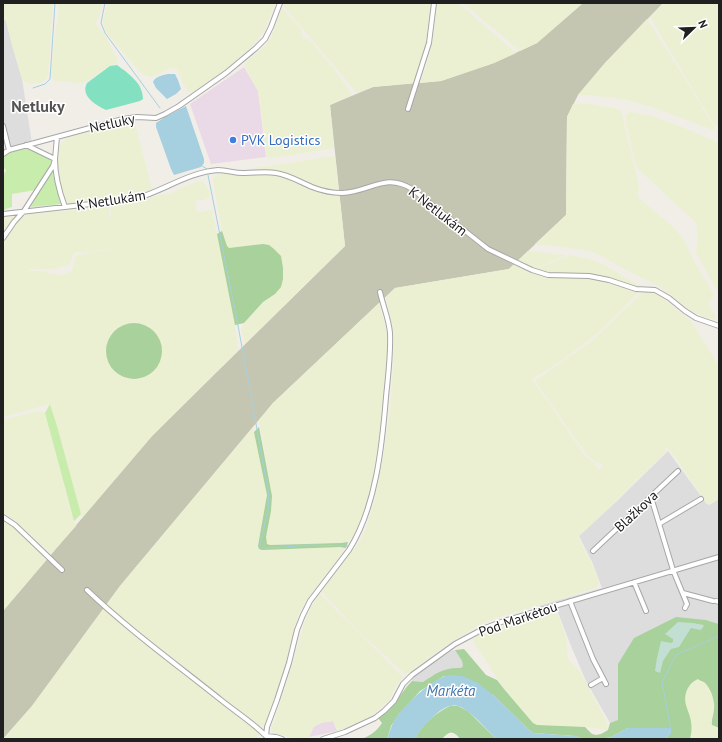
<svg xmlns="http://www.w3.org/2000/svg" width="722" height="742" viewBox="0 0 722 742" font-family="'PT Sans',sans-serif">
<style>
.residential{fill:#dedddd}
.industrial{fill:#ead9e6}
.construction{fill:#c5c6b2}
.farmland{fill:#ecf0d2;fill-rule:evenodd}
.grass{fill:#c8ecac}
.forest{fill:#a8d19b}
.wetland{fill:#c3dfd4}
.pitch{fill:#83e1c1}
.water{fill:#a6d0df}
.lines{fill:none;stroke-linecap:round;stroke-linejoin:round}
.stream{stroke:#a6d0df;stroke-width:1}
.minor-casing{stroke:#a7a7a7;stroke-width:6}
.minor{stroke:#fff;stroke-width:4}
.shop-dot{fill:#3f7fe0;stroke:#fff;stroke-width:1.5}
.labels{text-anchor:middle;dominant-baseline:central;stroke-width:3;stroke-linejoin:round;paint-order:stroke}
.street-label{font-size:14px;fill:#202020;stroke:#fff}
.shop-label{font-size:14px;fill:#366cbe;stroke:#fff;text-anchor:start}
.water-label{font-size:15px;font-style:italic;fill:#4675ab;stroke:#fff}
.quarter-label{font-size:16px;font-weight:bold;fill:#535353;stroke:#fff}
</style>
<rect width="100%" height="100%" fill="#f1eee7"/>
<path class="residential" d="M4,18l2,2 6,25 10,34 10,64 -23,7 -6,-24v-107z
M668,451l38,52 3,2 10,-6v125l-13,-4 -88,44v56l-8,3 -24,-42 -15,-35 -14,-36h-3l-13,3 -3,-7 64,-18 -9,-24 -14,-28 38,-35z
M455,650l7,11 1,5 -2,2 -30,8 -8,6 -11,-1v-3l18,-13 21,-14z"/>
<path class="industrial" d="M244,67l14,24 8,66 -55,7 -21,-60z
M333,721l4,10 -28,6 4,-9 2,-2 9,-4z"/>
<path class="construction" d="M583,3h80l-58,60 -27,32 -11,22 -1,98 -57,54 -114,19 -122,115 -153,183 -88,120 -29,33v-128l149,-175 193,-190 -15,-141 43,-18 68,-6 53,-18 43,-20z"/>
<path class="farmland" d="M3,3h50l-4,60 -1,12 -3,5 -5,3 -10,1 -4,-1 -4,-4 -10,-34 -6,-24 -3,-2z
M57,3h45l-2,12 -3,5 -1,4 10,13 12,24 -1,2 -7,3 -23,15 -5,2 -28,-2 -3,-6 4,-41 4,-22z
M108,3h167l-7,19 -5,11 -15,18 -15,13 -28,21 -11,6 -4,1 -3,-1 -10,-21 -2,-2 -7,1 -10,6 -8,2 -4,-1 -6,-4 -33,-38 -4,-9v-6z
M284,3h147l-5,42 -13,38 -40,4 -16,6 -73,-86 -1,-2z
M437,3h21l58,50 -22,10 -53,18 -21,2 9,-26 4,-18z
M463,3h120l-46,40 -17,8z
M663,3h56v123l-5,-1 -64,-108z
M282,8l19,21 2,9 6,1 28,34 15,22 -22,10 4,43 -43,7 -22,3 -2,-1 -9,-66 -13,-24v-3l2,-3 9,-7 8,-7 7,-9z
M647,19l45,71 23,39h-5l-58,-22 -30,-8 -34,-4h-10l27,-32z
M573,104h17l28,5 3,2 18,75 -1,8 1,4 34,29 11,13 11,23 13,21 5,10v3l-5,7 8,13v2h-4l-8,-2 -13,-6 -31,-24 -32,-16 -29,-16 -9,-4 -28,-4 -27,-3 31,-29 1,-98z
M630,112l18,3 34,12 37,16v151l-23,-41 2,-17 -2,-13 -59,-55 -1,-3 -10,-41v-8l1,-2z
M134,119l18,70 -32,9 -51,6 -5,-5 -4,-12 -3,-17 2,-24 11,-11z
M335,156l10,90 -100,98 -3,-10v-7l2,-4 19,-21 12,-8 -12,-50 -34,4 -2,-2 -5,-15 -9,-51 2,-4 8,-3z
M202,181l3,3 4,7v7l-6,2h-7v9l3,3 13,-2 15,72 8,43 3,25 -86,86 -70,82 -25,-92 -7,-22 -47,13v-200l106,-11 6,43 -4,-30v-12l4,-1 26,-5 19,-6 11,-2 24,-11zM113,249l-3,1 -19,2 -15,4 -4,15 -8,3 -6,1 -6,-1 -12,-3h-11v-2h23l17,-4 5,-12zM134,322l8,2 8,3 -22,52 -9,-4 -7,-6 -7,-18 2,-9 4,-9z
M528,251l38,4 -58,25 62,-25 22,5 13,5 17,11 21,11 -10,11 -34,34 -38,29 -29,18 53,77 11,8 -1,1 4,5 4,-4 -3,-4 -2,1 -2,-1 -9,-7 -52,-74 55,-39h1l55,-53 10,4 35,28 28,45v133l-10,5h-2l-1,-1 -31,-46 -11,-12 2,5 -1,3 -23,22 -26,26 -38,36 17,33 4,12 -3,6 -109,33 -14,8 -20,12 -15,10 -24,18 -9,5 -48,-44 -36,-39 38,-49 7,-14 9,-30 8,-41 7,-48 3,-43 1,-32 -8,-37 9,-9 114,-19z
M379,303l7,25 1,10v21l-4,35 -2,34 -9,54 -7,26 -6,16 -7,14 -4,4 -7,1 -38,1 -33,1 -3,-1 -1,-7 5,-26 1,-15 -13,-76 14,-17z
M38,411h3l4,2 24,92 7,21 -25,28 -35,-33 -13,-9v-92z
M253,427l14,68 -9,51 1,3 3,1 78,-3 6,1 -43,57 -7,17 -9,37 -16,52 -6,14 -4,2 -23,-17 -4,-5 -6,-3 -28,-22 -94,-75 14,-19z
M3,519l14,10 31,29 -45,53z
M319,593l84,84 -9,13 -5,10 -7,7 -10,8 -18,10 -8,3 -9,3 -4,-10 -13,2 -5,3 -2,2 -4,9 -2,1 -10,1 -23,-6 -3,-4 15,-43 21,-72z
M104,608l118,95 7,7 28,21 2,3 -3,5h-253l29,-33z
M547,611h5l6,4 8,22 1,16 2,7 11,12 26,48 2,10 -23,-3 -49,-2 -3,-2 -29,-34 -32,-50 11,-7 24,-9z
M698,679l6,3 4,5 5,11 1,13 -3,10 4,6 4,1v11h-29l1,-2 -1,-22 -5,-11v-8l4,-10 4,-5z"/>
<path class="grass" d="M23,148h5l23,11 1,5 -17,26 -23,4v13l-9,3v-34l3,-6 -3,-3v-12l8,-4z
M52,170l9,34 -30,3 9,-18z
M50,404l7,22 24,88 -7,7 -29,-108z"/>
<path class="forest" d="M222,231l5,15 2,2 34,-4 6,1 5,4 7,7 2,12v11l-2,8 -6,7 -12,8 -19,21 -9,2 -18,-91z
M106 351a28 28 0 1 1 56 0a28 28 0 1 1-56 0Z
M259,427l13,69 -1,15 -5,26 1,7 3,1 71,-2 7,-1 -2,6 -6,-1 -78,3 -3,-1 -1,-3 9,-51 -13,-63z
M676,617l30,3 13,4v104l-7,-3c-1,-6 2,-10 2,-16 1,-8 -3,-21 -10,-27 0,0 -5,-2 -6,-3 -10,4 -15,16 -12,26 1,4 3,8 4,12 2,7 2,15 0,22h-23l4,-11h-43l-17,9 -10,2h-18l-8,-3 -42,-3 -7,-6 -33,-32 -49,-19 -24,15 -21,23 -8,12 -4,13h-25c9,-4 15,-8 20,-16l-4,-5c8,-5 14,-11 19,-18 5,-7 9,-13 15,-19l11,1c12,-9 23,-15 38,-14l2,-2 -1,-5 -7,-11 9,-1 22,26 11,5 7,9 29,34 4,2 48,2 7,7 4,1 5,-1 7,-4 2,-7 8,-3v-56l16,-26z
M450,706h8l10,5 28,28h-36c-7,-9 -11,-8 -18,0h-27c7,-15 21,-26 35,-33z"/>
<path class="wetland" d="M678,622l15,1 11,2 -2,4 -2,1 -9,-2 -12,19 -8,2 -8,12 -3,12 -5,-2 2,-13 4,-17 10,2 2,-1v-3l-8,-5z"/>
<path class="pitch" d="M117,65c12,9 26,18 26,34l-3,2 -34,9c-10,-5 -26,-14 -19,-27l23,-17z"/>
<path class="water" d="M168,74h7l3,6 3,9 -5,5 -9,5 -11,-11 -3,-6c2,-5 9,-7 15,-8z
M186,106l18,53v4l-3,4 -27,8 -3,-6 -15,-42v-4l9,-6z
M450,675l13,1 15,7 15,12 33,32 7,6 42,3 8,3h-87c-9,-9 -26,-30 -38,-33 -9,-2 -17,4 -23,9 -8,7 -15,14 -20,24h-28c3,-9 6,-18 12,-25 10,-13 35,-37 51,-39z
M628,728h43l-4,11h-66l10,-2z"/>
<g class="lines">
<path class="stream" d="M105,3l-4,20 4,10 55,75
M33,88l12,-4 5,-5 5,-76
M3,151l3,-2
M202,166l5,3
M208,175l29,145 32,175 -1,15 -8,35 2,3 24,-1 21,-2 41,1
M668,734l2,1 1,-5 -9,-48 14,-27 43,-19"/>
<defs>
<path id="minor" d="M408,109l21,-66 5,-40
M3,126l6,24
M26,145l29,14c0,18 4,32 10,48
M3,154l6,-4 114,-31 14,-2 19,1 9,-4 14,-8 47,-33 30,-25 9,-9 6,-12 9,-24
M3,214l132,-15c28,-8 54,-27 83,-29 10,0 18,4 27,3 11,0 20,-2 31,0 13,2 24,9 36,14 10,4 20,6 30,6 28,-1 43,-21 70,-4l76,60 44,21 16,5 41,1 20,4 27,9 19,1 14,8 16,13 11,7 23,8
M3,238l11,-16 10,-11 29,-45 2,-7 2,-22
M651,497l22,73 14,34 -2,4
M3,517l12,8 47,45
M659,524l42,-25
M593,551l85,-80
M634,582l12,29
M87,590c42,40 89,74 134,110 15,12 31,22 45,36
M683,593l30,8
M570,601l23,58 13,25
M716,601l3,1
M591,685l12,-7
M266,736l1,-9 10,-27 12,-37 8,-33 6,-15 7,-14 39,-51c27,-43 33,-103 37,-153 2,-21 5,-42 4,-64 -1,-14 -7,-27 -10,-41
M266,736l10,1 6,2
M323,739l22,-7 30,-14 9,-7 10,-10 9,-17 9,-9 43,-31 30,-16 19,-7 215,-64"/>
</defs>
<use href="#minor" class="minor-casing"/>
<use href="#minor" class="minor"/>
</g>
<circle class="shop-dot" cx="233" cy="140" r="4"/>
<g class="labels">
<g class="street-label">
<text transform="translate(112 123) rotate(-12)">Netluky</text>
<text transform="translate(111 200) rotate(-9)">K Netlukám</text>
<text transform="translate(438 211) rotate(38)">K Netlukám</text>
<text transform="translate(636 511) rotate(-43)">Blažkova</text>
<text transform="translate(518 619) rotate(-19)">Pod Markétou</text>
</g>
<g class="shop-label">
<text x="241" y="140">PVK Logistics</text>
</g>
<g class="water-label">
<text x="451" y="690">Markéta</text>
</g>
<g class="quarter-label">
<text x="38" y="106">Netluky</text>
</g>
</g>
<rect width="722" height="742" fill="none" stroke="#202020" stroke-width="8"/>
<g transform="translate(694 28) rotate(67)" stroke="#ffffff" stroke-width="3" paint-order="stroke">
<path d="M0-3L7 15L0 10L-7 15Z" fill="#202020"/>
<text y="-6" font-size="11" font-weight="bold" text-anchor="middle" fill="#202020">N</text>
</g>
</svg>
